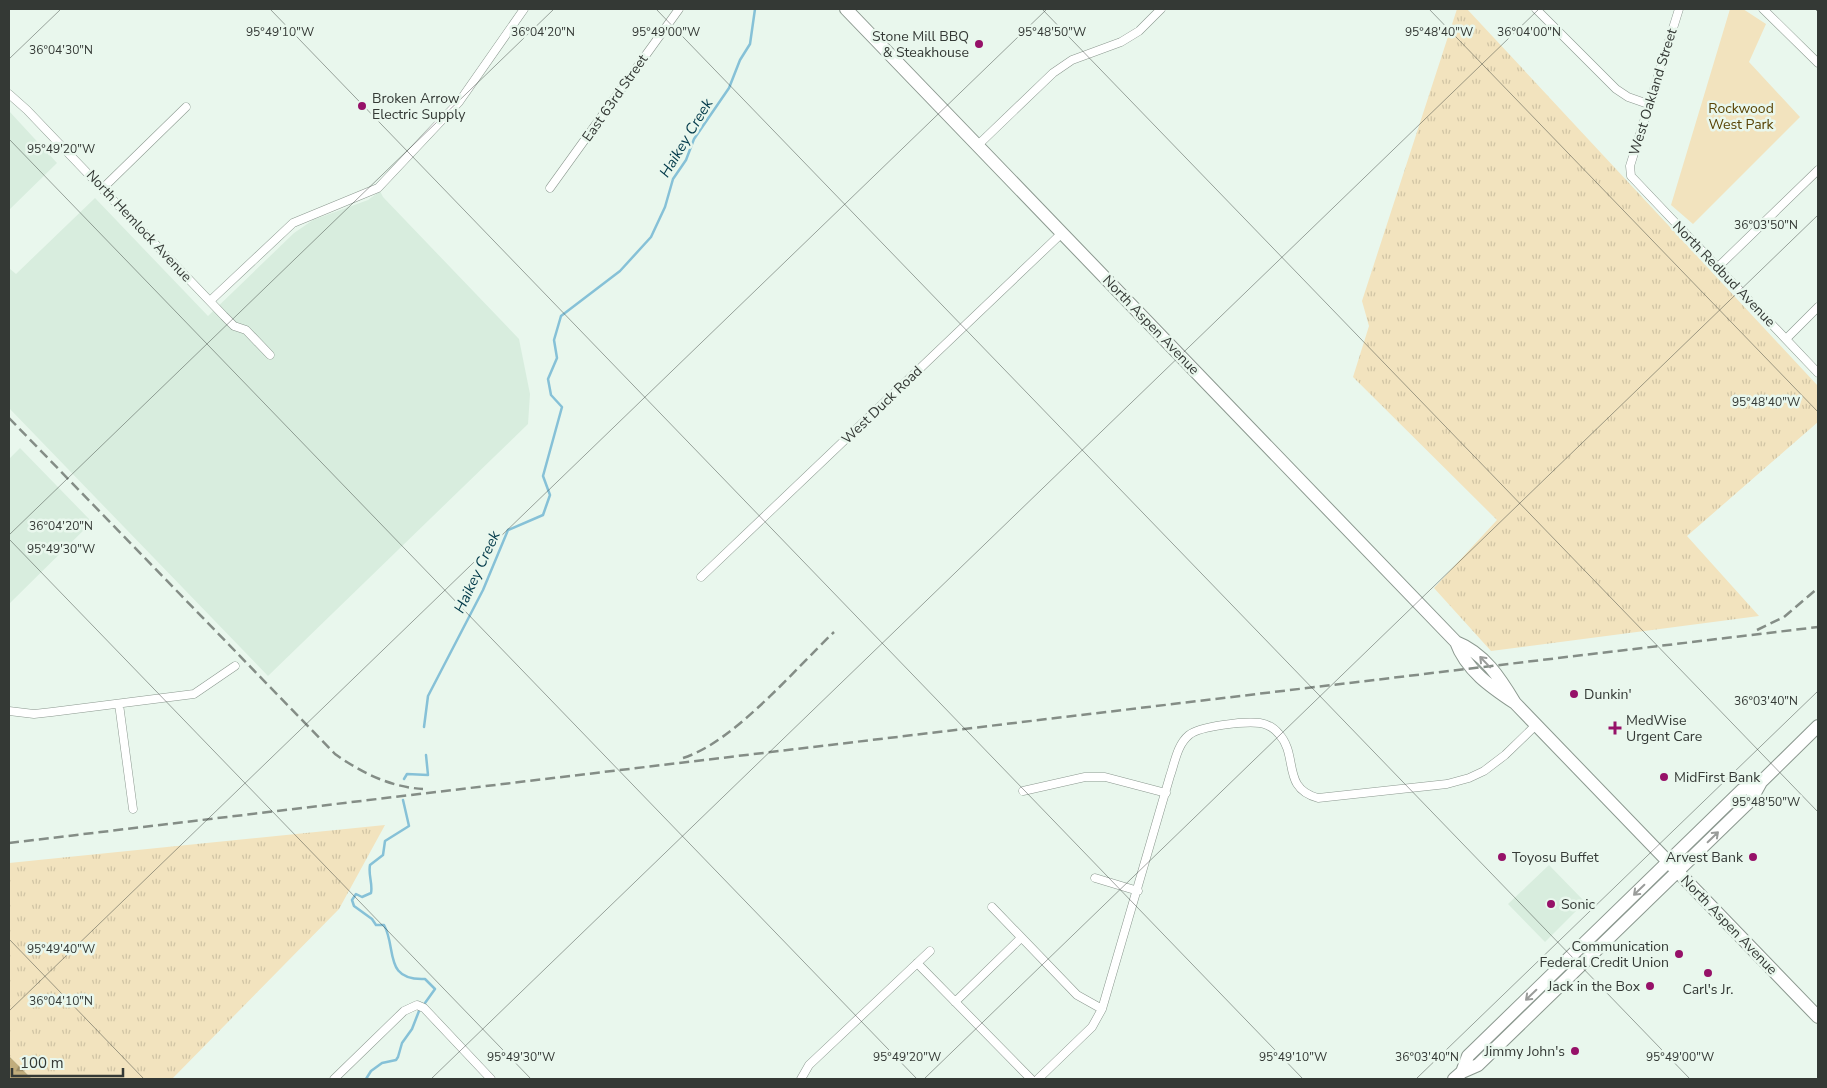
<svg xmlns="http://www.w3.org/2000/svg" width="1827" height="1088" viewBox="0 0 1827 1088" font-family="'Nunito Sans',sans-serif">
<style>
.built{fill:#d8edde}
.grass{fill:url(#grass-tufts)}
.forest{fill:url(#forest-firs)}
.green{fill:#f2e3be}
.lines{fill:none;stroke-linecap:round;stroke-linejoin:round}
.stream{stroke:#86c1d7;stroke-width:2.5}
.street-casing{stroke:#8b988f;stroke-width:9}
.primary-casing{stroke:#8b988f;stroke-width:14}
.street{stroke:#fff;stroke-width:8}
.primary{stroke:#fff;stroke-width:12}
.rail{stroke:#848d86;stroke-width:2.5;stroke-dasharray:10 5;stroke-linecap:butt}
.oneway{stroke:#9a9c9a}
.ticks{fill:none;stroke:#343935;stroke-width:1;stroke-opacity:0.45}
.poi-dot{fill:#961168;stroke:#e9f7ed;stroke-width:2}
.labels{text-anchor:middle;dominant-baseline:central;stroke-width:5;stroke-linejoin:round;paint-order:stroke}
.poi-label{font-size:14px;fill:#343935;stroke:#e9f7ed;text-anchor:start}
.street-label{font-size:14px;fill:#343935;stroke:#e9f7ed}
.park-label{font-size:14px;fill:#584304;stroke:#e9f7ed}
.water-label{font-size:15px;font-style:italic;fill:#023a4a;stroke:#e9f7ed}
.ticks-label{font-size:12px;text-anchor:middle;fill:#343935;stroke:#e9f7ed;stroke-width:5;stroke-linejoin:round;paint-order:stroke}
</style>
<defs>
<pattern id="grass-tufts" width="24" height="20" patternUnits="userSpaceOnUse" patternTransform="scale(1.25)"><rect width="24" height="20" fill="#f2e3be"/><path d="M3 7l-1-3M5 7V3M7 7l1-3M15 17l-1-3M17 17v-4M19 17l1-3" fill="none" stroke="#d0c4a4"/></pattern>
<pattern id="forest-firs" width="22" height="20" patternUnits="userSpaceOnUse" patternTransform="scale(1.25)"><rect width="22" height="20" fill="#c1ad7c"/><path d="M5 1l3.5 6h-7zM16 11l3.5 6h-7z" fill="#9e8e66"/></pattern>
</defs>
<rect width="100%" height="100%" fill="#e9f7ed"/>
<path class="built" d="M9,111l48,52 -48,47z
M380,191l3,6 136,142 11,55 -2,30 -260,252 -259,-268v-140l7,6 79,-76 113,118 86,-83 19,-13 55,-20z
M20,448l72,74 -83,82v-145z
M1549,865l36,37 -40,40 -37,-38z"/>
<path class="grass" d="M1457,9h10l351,377v36l-131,114 72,80 -268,35 -57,-63 63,-68 -144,-143 16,-51 -7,-25z
M385,825l-46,84 -167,170h-140l-23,-23v-193z"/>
<path class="forest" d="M9,1056l23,23h-23z"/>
<path class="green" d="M1730,9h13l23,15 -17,38 51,55 -107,107 -22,-19z"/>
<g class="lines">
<path class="stream" d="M424,727l4,-31 55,-106 25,-60 35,-15 7,-20 -7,-19 19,-69 -11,-12 -3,-16 9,-21 -3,-18 7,-24 59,-45 31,-34 14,-30 8,-28 13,-19 8,-21 35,-51 11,-28 10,-16 5,-35
M404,779l3,-5 21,1 -2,-20
M403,800l6,26 -24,15 -2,14 -13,10c-2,10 3,19 1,28l-9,4 -6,-3 -4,6 2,6 18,13 4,6h8c13,23 -1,56 41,54l10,10 -10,14
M366,1079l5,-8 11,-8 14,-3 2,-3 4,-14 10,-14 7,-18"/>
<defs>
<path id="street" d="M1536,9l80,80 12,8 20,7
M1679,9l-49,157 1,10 187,197
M1763,9l55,54
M9,94l18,16 197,206 10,10 12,4 24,25
M978,145l75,-72 19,-13 49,-18 18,-11 22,-22
M103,188l83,-81
M550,188l129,-179
M1718,267l100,-97
M210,301l83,-78 85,-35 81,-86 65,-93
M1786,339l32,-32
M701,577l361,-344
M119,704l14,105
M9,711l25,3 18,-2 142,-18 41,-28
M1023,791l62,-14h20l61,16
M1095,878l43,13
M992,907l85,88 25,14
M917,963l114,116
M955,1002l66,-64
M334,1079l70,-68 13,-6 7,3 67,71
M801,1079l8,-14 121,-114
M1038,1079l54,-52 10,-18 68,-233c5,-14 7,-31 19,-41 11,-9 56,-14 71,-12 7,1 14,5 19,11 20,22 2,54 39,64l129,-14 22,-6 15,-7 21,-16 31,-30"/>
<path id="primary" d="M846,9l610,633c10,28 35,45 59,61
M1456,642c28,11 44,36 59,61l303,314
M1462,1072l6,-16 274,-266 19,-8
M1454,1079l8,-7 16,-7 273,-265 10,-18 57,-56"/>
</defs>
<use href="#street" class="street-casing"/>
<use href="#primary" class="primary-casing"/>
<use href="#street" class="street"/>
<use href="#primary" class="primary"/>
<path class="rail" d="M9,418l326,336c27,19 55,33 88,35
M1757,630l27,-13 34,-29
M683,758c51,-16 111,-88 151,-126
M9,843l1809,-216"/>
</g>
<defs><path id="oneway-shaft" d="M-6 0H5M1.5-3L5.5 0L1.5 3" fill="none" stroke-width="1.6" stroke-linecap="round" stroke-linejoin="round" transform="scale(1.25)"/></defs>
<g class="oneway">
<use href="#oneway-shaft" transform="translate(1485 662) rotate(-134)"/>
<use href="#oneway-shaft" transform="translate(1713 837) rotate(-44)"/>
<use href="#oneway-shaft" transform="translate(1639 890) rotate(136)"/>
<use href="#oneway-shaft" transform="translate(1531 995) rotate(136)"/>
</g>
<path class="ticks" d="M270,9l1033,1070M656,9l1034,1070M1042,9l776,803M1429,9l389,403M1815,9l3,3M9,59l52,-50M9,139l908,940M9,535l545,-526M9,539l522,540M9,939l135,140M9,1011l1038,-1002M431,1079l1108,-1070M924,1079l894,-864M1416,1079l402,-388"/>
<g class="poi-dot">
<circle cx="979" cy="44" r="5"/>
<circle cx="362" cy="106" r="5"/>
<circle cx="1574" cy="694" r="5"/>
<path d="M1612.5 720.5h5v5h5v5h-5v5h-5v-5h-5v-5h5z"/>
<circle cx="1664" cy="777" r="5"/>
<circle cx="1502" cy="857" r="5"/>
<circle cx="1753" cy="857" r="5"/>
<circle cx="1551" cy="904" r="5"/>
<circle cx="1679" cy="954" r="5"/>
<circle cx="1708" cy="973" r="5"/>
<circle cx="1650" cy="986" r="5"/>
<circle cx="1575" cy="1051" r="5"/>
</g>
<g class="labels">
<g class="poi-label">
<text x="969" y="36" text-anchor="end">Stone Mill BBQ<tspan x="969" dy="16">&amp; Steakhouse</tspan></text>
<text x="372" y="98">Broken Arrow<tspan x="372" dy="16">Electric Supply</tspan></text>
<text x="1584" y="694">Dunkin'</text>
<text x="1626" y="720">MedWise<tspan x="1626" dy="16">Urgent Care</tspan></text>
<text x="1674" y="777">MidFirst Bank</text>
<text x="1512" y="857">Toyosu Buffet</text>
<text x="1743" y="857" text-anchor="end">Arvest Bank</text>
<text x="1561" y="904">Sonic</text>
<text x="1669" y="946" text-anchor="end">Communication<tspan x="1669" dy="16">Federal Credit Union</tspan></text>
<text x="1640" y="986" text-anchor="end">Jack in the Box</text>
<text x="1708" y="989" text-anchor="middle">Carl's Jr.</text>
<text x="1565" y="1051" text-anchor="end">Jimmy John's</text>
</g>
<g class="street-label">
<text transform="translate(1653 92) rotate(-73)">West Oakland Street</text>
<text transform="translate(615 98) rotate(-55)">East 63rd Street</text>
<text transform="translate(139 226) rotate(47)">North Hemlock Avenue</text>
<text transform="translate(1724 274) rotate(46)">North Redbud Avenue</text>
<text transform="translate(1151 325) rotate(46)">North Aspen Avenue</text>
<text transform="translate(882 405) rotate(-44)">West Duck Road</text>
<text transform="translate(1729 925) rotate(46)">North Aspen Avenue</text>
</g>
<g class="park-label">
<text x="1741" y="108">Rockwood<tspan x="1741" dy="16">West Park</tspan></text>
</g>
<g class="water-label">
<text transform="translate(686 138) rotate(-59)">Haikey Creek</text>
<text transform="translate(477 572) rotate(-65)">Haikey Creek</text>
</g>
</g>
<g class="ticks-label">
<text x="543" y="36">36°04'20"N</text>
<text x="1529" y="36">36°04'00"N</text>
<text x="1439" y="36">95°48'40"W</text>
<text x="280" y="36">95°49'10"W</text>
<text x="666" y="36">95°49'00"W</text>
<text x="1052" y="36">95°48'50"W</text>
<text x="61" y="54">36°04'30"N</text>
<text x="61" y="153">95°49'20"W</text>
<text x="1766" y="229">36°03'50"N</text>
<text x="1766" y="406">95°48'40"W</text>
<text x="61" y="530">36°04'20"N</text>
<text x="61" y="553">95°49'30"W</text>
<text x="1766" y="705">36°03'40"N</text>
<text x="1766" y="806">95°48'50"W</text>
<text x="61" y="953">95°49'40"W</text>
<text x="61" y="1005">36°04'10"N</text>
<text x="521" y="1061">95°49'30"W</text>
<text x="907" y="1061">95°49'20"W</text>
<text x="1293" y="1061">95°49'10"W</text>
<text x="1680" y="1061">95°49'00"W</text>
<text x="1427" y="1061">36°03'40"N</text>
</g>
<rect width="1827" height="1088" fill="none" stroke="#343935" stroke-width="20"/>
<path d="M12 1068v8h111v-8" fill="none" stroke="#343935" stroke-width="2.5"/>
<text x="20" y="1068" font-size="15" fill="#343935" stroke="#e9f7ed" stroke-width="4" paint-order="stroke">100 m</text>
</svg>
